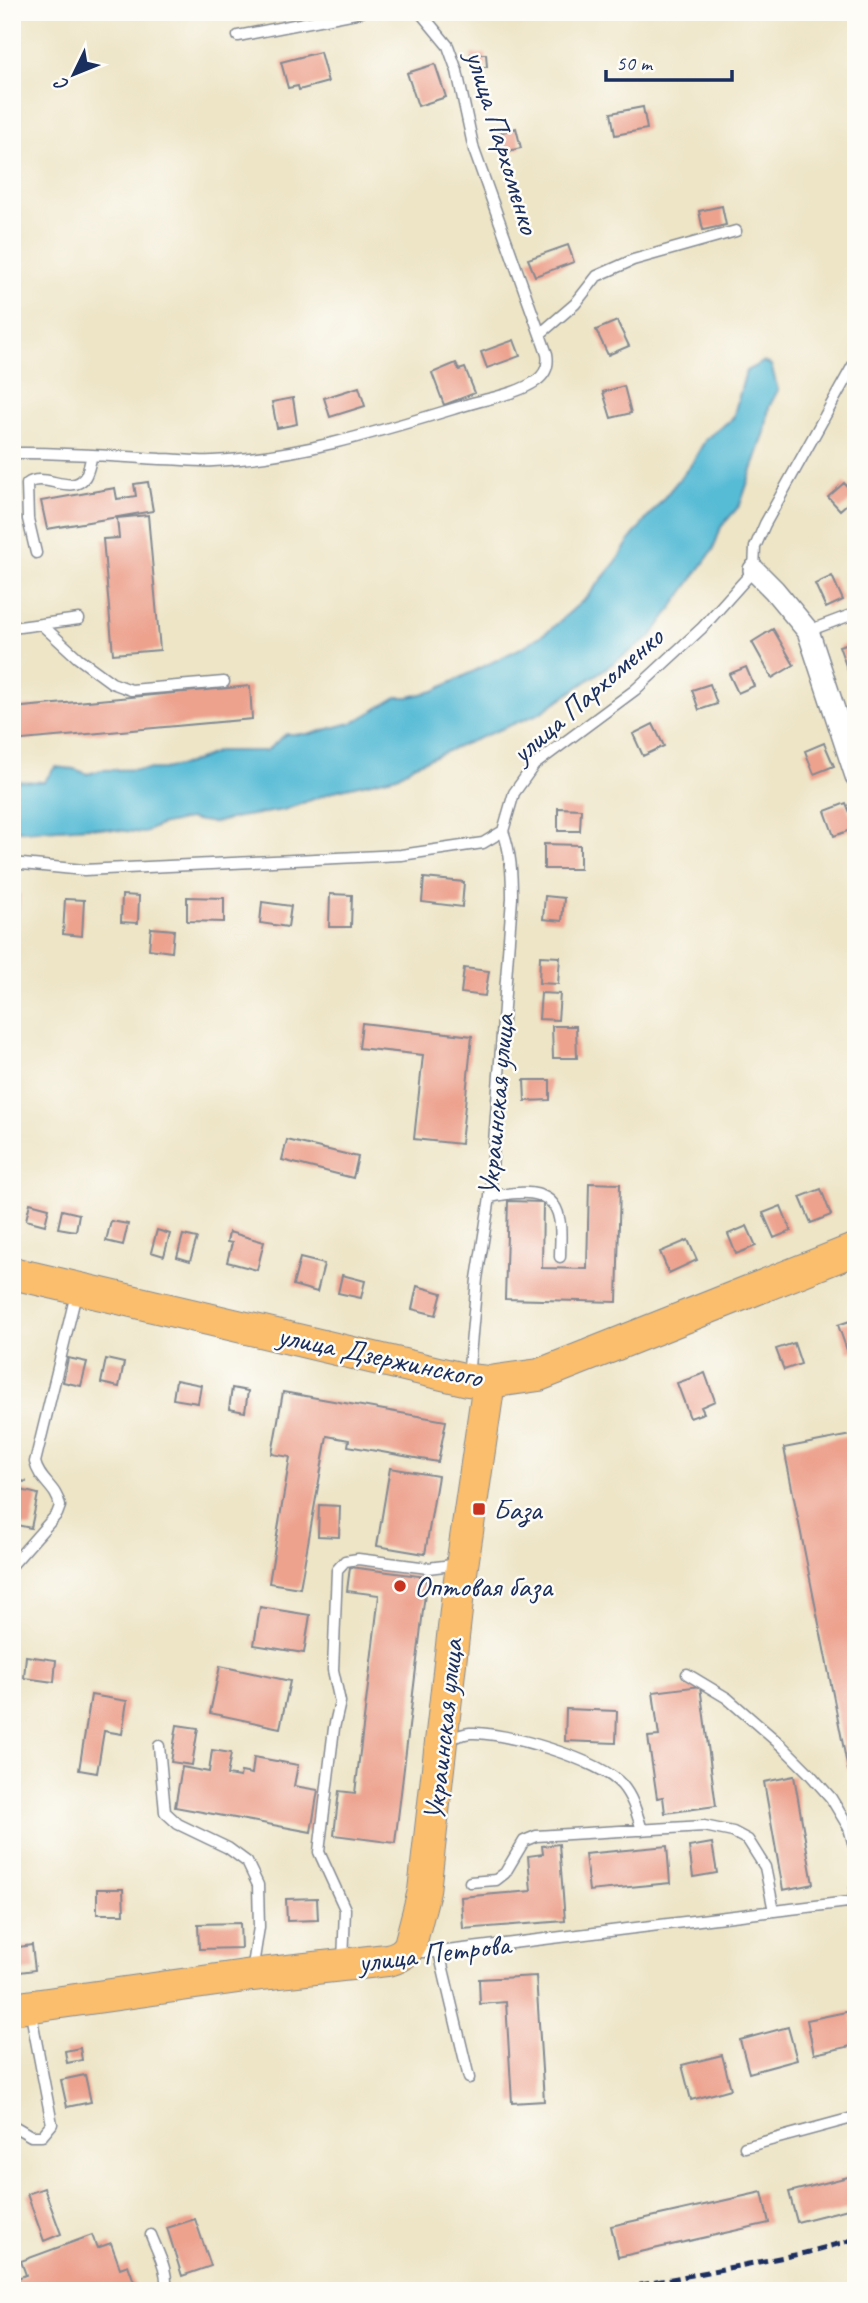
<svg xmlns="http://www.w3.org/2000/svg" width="868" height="2303" viewBox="0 0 868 2303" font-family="Caveat,sans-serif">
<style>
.water{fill:#56bbd5;stroke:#38759a;stroke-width:2}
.building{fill:#eda28e}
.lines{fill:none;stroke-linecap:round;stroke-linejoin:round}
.lane-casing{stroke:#848a92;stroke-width:13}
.street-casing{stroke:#848a92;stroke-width:24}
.primary-casing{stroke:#848a92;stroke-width:34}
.path{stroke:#848a92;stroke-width:2.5;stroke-dasharray:5 5;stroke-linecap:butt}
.lane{stroke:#fff;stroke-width:10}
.street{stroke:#fff;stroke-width:21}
.primary{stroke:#fabe6d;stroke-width:32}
.rail{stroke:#1b2f5e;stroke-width:5;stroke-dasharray:10 5;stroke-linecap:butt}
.poi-dot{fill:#c8321e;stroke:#fdfcf7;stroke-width:2.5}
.labels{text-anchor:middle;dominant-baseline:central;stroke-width:5;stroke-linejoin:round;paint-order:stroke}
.street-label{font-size:30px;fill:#1b2f5e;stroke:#fdfcf7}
.poi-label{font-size:30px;fill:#1b2f5e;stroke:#fdfcf7;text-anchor:start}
</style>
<rect width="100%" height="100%" fill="#fdfcf7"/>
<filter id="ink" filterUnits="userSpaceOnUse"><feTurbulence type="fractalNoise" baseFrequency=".0143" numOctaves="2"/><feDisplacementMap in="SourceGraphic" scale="14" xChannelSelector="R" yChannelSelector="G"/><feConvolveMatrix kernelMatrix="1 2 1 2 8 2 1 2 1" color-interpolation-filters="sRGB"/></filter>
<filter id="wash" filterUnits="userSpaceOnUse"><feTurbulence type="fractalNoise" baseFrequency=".00686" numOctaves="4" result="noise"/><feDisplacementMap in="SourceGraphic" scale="28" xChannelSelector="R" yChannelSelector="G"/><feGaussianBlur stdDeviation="1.57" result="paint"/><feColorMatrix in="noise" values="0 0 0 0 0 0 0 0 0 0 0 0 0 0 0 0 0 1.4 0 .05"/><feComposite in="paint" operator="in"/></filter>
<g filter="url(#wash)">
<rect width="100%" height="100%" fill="#eee5c7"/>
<path class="water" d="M763,362l8,3 7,25 -9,17 -4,25 -25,73 -19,22 -8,23 -62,87 -111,76 -124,51 -19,12 -59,14 -54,20 -45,7 -26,6 -24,-4 -29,6 -17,8 -54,-6 -61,4 -16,-2v-48l32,1 11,-15 19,2 14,5 13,-4 63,-1 24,-5 30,-13h48l20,-17h24l44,-12 43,-25h12l25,-6 89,-44 28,-18 36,-32 29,-35 15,-24 60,-73 15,-26 27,-21 13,-47z"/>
<g id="blocks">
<path class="building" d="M320,52l8,30 -29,8 -1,-4 -10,2 -7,-26z
M471,54h15l1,13h-15z
M435,64l11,33 -28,9 -11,-33z
M643,107l4,22 -32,6 -4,-22z
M516,128l5,20 -17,4 -5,-19z
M722,206l4,19 -23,5 -4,-19z
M568,245l6,17 -39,14 -7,-17z
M617,321l12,25 -21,9 -12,-25z
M514,340l6,16 -33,12 -6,-16z
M456,363l3,7 6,-2 10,25 -31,12 -12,-32z
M624,386l7,27 -20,5 -8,-26z
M359,387l6,19 -35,11 -6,-19z
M293,398l4,26 -20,4 -5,-26z
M148,482l5,29 -106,18 -6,-28 74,-13 2,11 19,-3 -2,-12z
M844,483l12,13 -16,14 -12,-13z
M148,515l12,135 -47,4 -10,-115 16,-1 -2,-20z
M832,576l11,24 -17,8 -11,-24z
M773,629l21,36 -22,13 -20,-36z
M856,641v34l-6,2 -11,-31z
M746,667l8,19 -16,7 -9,-19z
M710,684l7,20 -18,6 -7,-20z
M250,686l2,33 -240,22v-33z
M653,724l11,22 -21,10 -10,-22z
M824,743l10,23 -20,8 -9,-23z
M846,803l10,25 -22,8 -9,-25z
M558,808l23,1 -1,22h-22z
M544,844l36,1v24h-36z
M424,878l40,4 -2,25 -40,-5z
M12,893l8,1 -2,28h-6z
M330,894l22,1 -1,32h-22z
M122,895l17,1 -1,27 -17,-1z
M545,896l19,2 -2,23 -19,-2z
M187,897l37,1v24l-37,-1z
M65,899l19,1 -2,36 -19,-2z
M262,902l29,4 -3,21 -28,-4z
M151,928l23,2 -2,22 -23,-3z
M540,956l20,1 -2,27 -19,-1z
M464,968l25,3 -4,25 -24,-3z
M541,993l19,1 -2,26 -19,-1z
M362,1023l110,13 -11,108 -47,-5 9,-84 -64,-7z
M552,1026h24l1,32h-24z
M524,1080h26v20l-25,1z
M287,1140l71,17 -5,21 -71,-18z
M589,1183l31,1 -3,118 -112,-3 3,-98 35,1 -1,66 45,1z
M821,1189l10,26 -20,8 -11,-26z
M30,1203l19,5 -4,17 -19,-5z
M781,1206l10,25 -17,7 -11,-25z
M62,1210l17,4 -3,17 -18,-3z
M111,1221l17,3 -5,21 -17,-4z
M747,1226l9,20 -20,8 -8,-20z
M157,1230l13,4 -6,22 -13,-4z
M229,1232l35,10 -7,28 -30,-8 5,-19 -5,-1z
M183,1235l14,3 -7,23 -13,-4z
M688,1240l9,20 -28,13 -9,-21z
M300,1258l24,6 -7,28 -24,-7z
M342,1275l23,6 -4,17 -23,-5z
M417,1286l25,7 -6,22 -24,-6z
M856,1319v31l-8,3 -10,-28z
M794,1343l7,21 -17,6 -8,-21z
M68,1358l19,4 -6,24 -18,-4z
M106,1359l18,4 -5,24 -18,-4z
M705,1373l10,28 -14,6 3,6 -14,5 -13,-35z
M176,1380l25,5 -3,18 -25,-4z
M232,1388l16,3 -3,21 -16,-3z
M283,1392l163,29 -8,41 -90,-16 1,-6 -22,-4 -27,152 -31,-5 21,-126 -18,-3z
M856,1434v27l-5,1 5,22v285l-8,1 -64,-322z
M390,1468l48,8 -13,78 -48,-8z
M12,1488l26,6 -7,34 -19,-4z
M319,1505l21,1 -1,31 -21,-1z
M350,1567l77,10 -32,266 -61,-8 5,-44 16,2 24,-198 -32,-4z
M260,1607l50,8 -6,38 -50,-8z
M26,1656l30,4 -2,22 -30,-4z
M220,1666l70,15 -10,47 -70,-15z
M700,1686l16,120 -51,7 -2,-16 -6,1 -9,-61 11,-1 -6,-44z
M91,1695l36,6 -5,33 -18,-3 -7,42 -18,-3z
M566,1709l51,2 -1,32 -51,-2z
M177,1725l21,3 -6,37 -21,-3z
M212,1750l19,3 -4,22 13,2 1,-5 11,2 2,-17 44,8 -4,21 24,4 -7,42 -136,-25 7,-40 27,5z
M794,1776l19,108 -30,6 -19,-108z
M712,1843l5,30 -24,4 -4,-30z
M559,1844l6,77 -102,8 -2,-32 70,-6 -3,-35 15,-2 -1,-8z
M667,1846l3,37 -81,8 -4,-37z
M97,1889h26l1,25h-27z
M317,1898l1,22 -31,1 -1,-22z
M240,1923l1,25 -42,1 -1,-25z
M32,1945l3,25 -23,3v-25z
M536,1976l8,125 -32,2 -6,-101 -26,2 -1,-25z
M851,2011l5,34 -42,9 -7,-34z
M788,2027l9,33 -48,13 -9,-33z
M80,2048l2,12 -15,3 -2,-12z
M722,2055l9,34 -40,11 -9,-35z
M85,2075l6,27 -24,5 -6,-27z
M856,2175v32l-59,15 -8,-30z
M44,2188l17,46 -17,7 -17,-47z
M762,2192l7,31 -151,34 -7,-31z
M195,2219l16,47 -29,10 -15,-48z
M92,2235l5,13 14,-5 9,25 8,-3 9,25 -125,1v-11l14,-5 -5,-14z"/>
</g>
</g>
<g filter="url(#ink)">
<use href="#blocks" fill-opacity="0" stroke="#848a92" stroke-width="2"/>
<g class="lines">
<defs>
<path id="lane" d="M238,36l123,-24
M540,334l35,-30 22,-28 36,-16 103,-29
M12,453c50,-1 99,3 148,6 18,0 36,3 53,2 87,-4 171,-31 253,-56 23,-7 51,-11 70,-24 10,-7 13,-16 11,-27l-73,-204 -17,-79 -9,-25 -28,-34
M36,553l-8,-34 -1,-35c16,-13 45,12 58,-7 4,-6 5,-16 7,-22
M42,625l36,33 34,25 19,7 93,-8
M12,628l67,-9
M808,631l48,-18
M12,863l72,7 317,-15 82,-12 20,-12 11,-38 20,-28 101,-75 67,-62 52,-58 1,-23 10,-23 91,-164
M490,1197c24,-5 63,-12 69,21 3,12 1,26 1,39
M468,1378l9,-99 13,-82 22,-299c0,-24 -1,-45 -9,-67
M12,1565l45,-51 3,-8c-3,-19 -21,-25 -25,-44l42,-172
M687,1674l40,24 55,48 26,26 23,26 18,30 7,25
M444,1741c8,-3 18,-7 26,-8 33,-2 131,27 152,52 11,13 15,29 20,45
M159,1746l6,66 13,12 50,24 19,14 11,23 1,42 -7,45
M470,1882l26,-2 9,-7 19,-32 12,-5 168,-10 29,6 15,8 17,27 9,44
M856,1883l-3,18 3,22
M410,1952h29l417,-51
M439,1952l30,126
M343,1963l2,-54 -26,-57 15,-124 6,-26 -7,-32 4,-100 8,-9 13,-2 70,9 32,-4
M12,2125l19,11h11l10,-12 -22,-115
M745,2147l111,-30
M151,2235c6,16 19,38 14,56"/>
<path id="street" d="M754,570l20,20 34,41 48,145"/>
<path id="primary" d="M12,1273l456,107 21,2 50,-7 317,-126
M12,2009l240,-34 135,-15c11,-2 18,-6 23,-15l14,-54 34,-298 31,-211"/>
</defs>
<use href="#lane" class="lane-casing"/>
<use href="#street" class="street-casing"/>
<use href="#primary" class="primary-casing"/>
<path class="path" d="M12,1481l18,1"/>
<use href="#lane" class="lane"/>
<use href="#street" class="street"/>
<use href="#primary" class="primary"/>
<path class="rail" d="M610,2291l195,-38 51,-14"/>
</g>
</g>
<g class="poi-dot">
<rect x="472" y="1502" width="14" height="14" rx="3.5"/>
<circle cx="400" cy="1586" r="7"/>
</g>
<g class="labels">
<g class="street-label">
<text transform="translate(503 142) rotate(73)">улица Пархоменко</text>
<text transform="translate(587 695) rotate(-41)">улица Пархоменко</text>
<text transform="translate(496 1105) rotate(-85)">Украинская улица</text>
<text transform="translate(380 1356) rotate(12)">улица Дзержинского</text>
<text transform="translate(443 1730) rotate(-84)">Украинская улица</text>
<text transform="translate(434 1953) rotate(-7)">улица Петрова</text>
</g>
<g class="poi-label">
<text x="493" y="1509">База</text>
<text x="414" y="1586">Оптовая база</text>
</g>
</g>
<rect width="868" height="2303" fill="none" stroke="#fdfcf7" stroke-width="42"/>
<g transform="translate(74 74) rotate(227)" stroke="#fdfcf7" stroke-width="5" paint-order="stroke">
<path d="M0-5L12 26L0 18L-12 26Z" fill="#1b2f5e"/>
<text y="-10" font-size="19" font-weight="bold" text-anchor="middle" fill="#1b2f5e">С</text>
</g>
<path d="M606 70v10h126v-10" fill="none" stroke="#1b2f5e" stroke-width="3.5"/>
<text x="616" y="70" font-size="21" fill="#1b2f5e" stroke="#fdfcf7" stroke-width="5" paint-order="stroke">50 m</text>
</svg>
